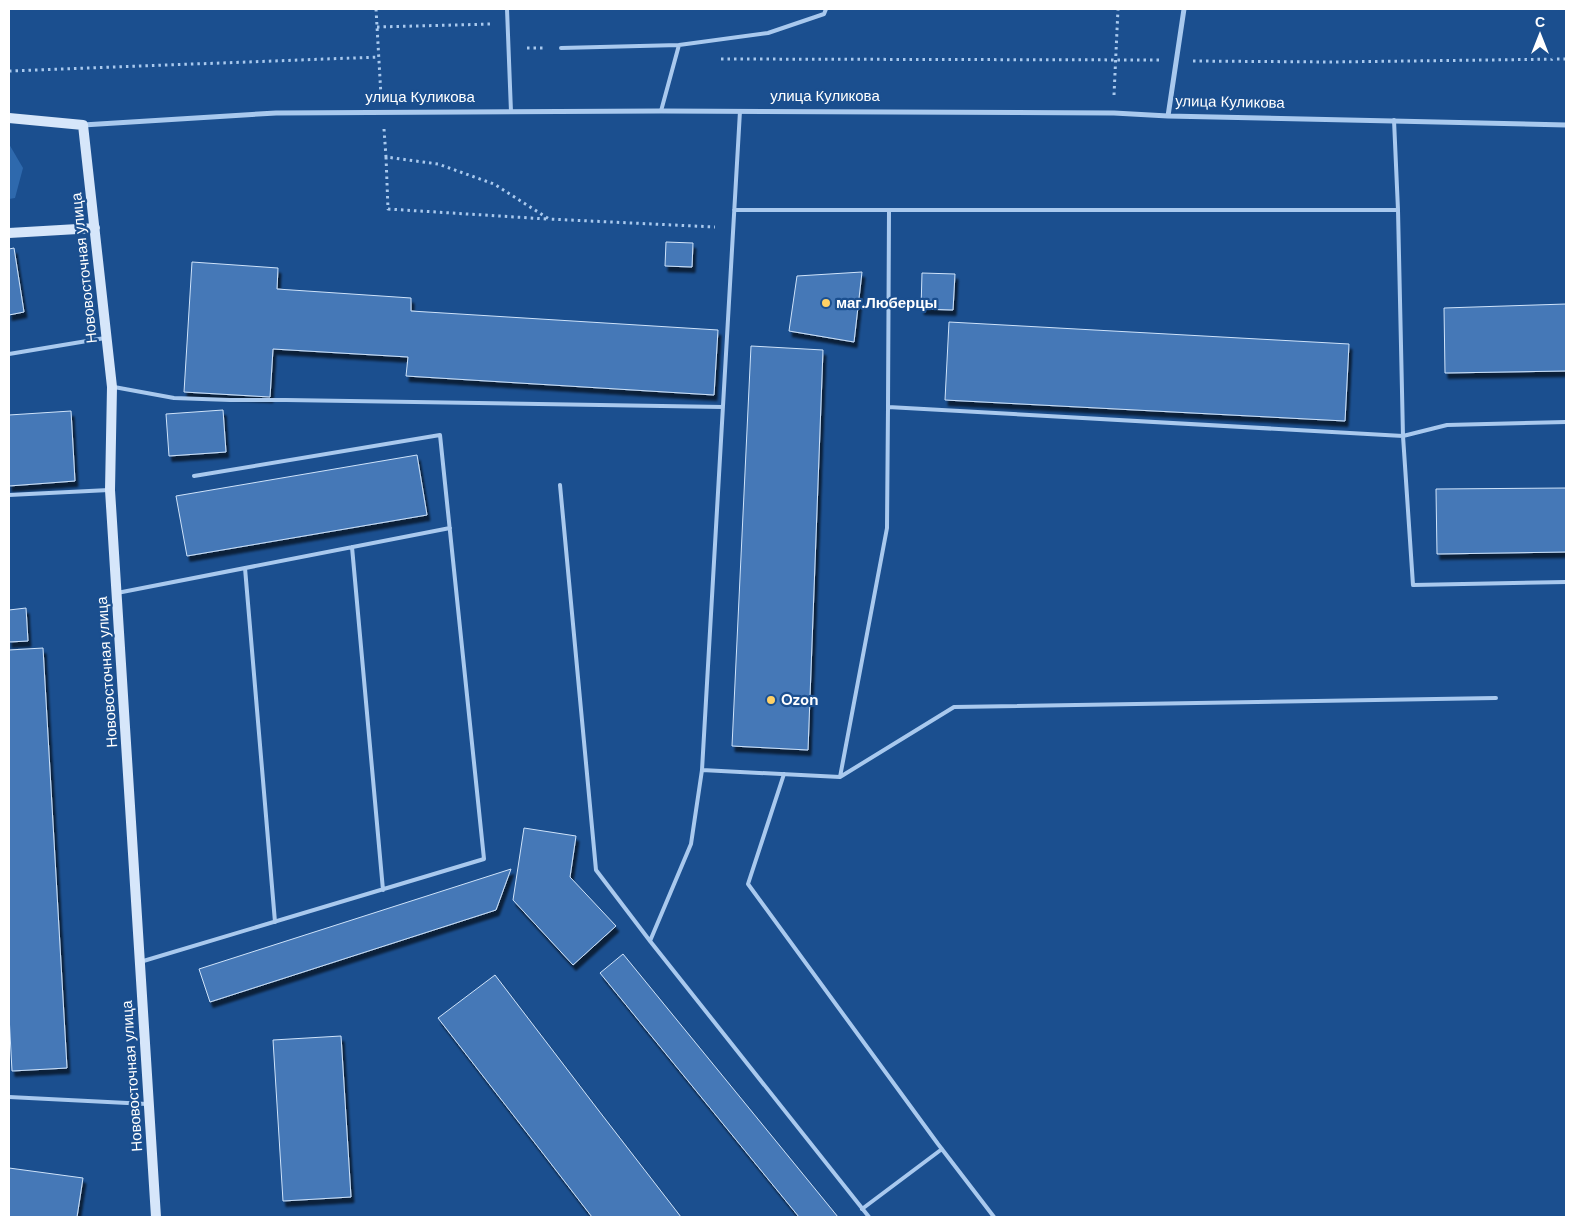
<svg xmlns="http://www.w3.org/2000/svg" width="1575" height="1226" viewBox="0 0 1575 1226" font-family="'DM Sans',sans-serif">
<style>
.green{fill:#2e69ad}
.building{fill:#4478b7;stroke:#cfe3fa;filter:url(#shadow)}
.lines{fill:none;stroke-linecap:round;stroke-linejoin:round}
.path{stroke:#a9c9ee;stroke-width:3;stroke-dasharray:2.5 4;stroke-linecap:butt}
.lane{stroke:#a9c9ee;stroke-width:4}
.street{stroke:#a9c9ee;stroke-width:5}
.secondary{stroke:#d6e6fa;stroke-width:10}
.poi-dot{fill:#ffd166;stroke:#1b4f8f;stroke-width:2}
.labels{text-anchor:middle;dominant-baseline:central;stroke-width:4.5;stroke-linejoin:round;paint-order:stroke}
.street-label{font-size:15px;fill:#fff;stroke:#1b4f8f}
.poi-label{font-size:15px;font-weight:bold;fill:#fff;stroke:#1b4f8f;text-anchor:start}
</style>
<defs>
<filter id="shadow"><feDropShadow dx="3" dy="5.5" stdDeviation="1" flood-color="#0009"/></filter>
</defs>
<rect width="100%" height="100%" fill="#1b4f8f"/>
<path class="green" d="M9,144l14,24 -8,30 -6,1z"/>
<path class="building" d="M666,242l27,1 -1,24 -27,-1z
M14,248l10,64 -15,3v-66z
M192,262l86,6 -1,21 134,9v13l307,19 -4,65 -308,-19 2,-19 -135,-8 -3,48 -86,-5z
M862,272l-8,70 -65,-11 8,-55z
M922,273l33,1 -2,36 -32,-1z
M1566,304v67l-121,2 -1,-65z
M949,322l400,22 -4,77 -400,-21z
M751,346l72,4 -15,400 -76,-4z
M223,410l3,42 -57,4 -3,-42z
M71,411l4,70 -66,5v-71z
M417,455l10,60 -240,41 -11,-60z
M1566,488v64l-129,2 -1,-65z
M26,608l2,33 -19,1v-32z
M43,648l24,420 -55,3 -3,-56v-365z
M524,828l52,8 -6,41 46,49 -43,39 -60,-65z
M511,869l-15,41 -286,92 -11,-33z
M623,954l215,263h-39l-199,-244z
M495,975l104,136 82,106h-89l-47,-61 -107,-138z
M341,1036l10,161 -68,4 -10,-161z
M9,1168l74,10 -6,39h-68z"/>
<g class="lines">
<path class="path" d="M376,9l5,87
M377,27l115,-3
M527,48h18
M721,59l439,1
M1193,61l137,1 236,-3
M9,71l370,-14
M1114,95l4,-86
M384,129l2,28 52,7 56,20 55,35 166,8
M386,157l2,52 159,10"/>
<path class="lane" d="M507,9l4,103
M561,48l118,-3
M661,111l18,-66 89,-12 56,-19 2,-5
M740,111l-38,659 138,7 47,-249 1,-121 515,29 44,-11 119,-3
M1394,120l4,90 5,226 10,149 153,-3
M734,210h664
M9,354l96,-16
M114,387l60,11 56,2h56l437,7
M888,407l1,-197
M560,485l36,385 54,71 219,276
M9,495l100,-5
M352,547l31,343
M245,568l30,354
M117,593l333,-65
M784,774l-36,110 190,260 56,73
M840,777l114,-70 542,-9
M650,941l41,-97 11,-74
M140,962l344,-103 -44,-424 -246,41
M9,1097l138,7
M862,1209l80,-60"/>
<path class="street" d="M1168,116l16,-107
M83,125l193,-12 385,-2 453,2 54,3 398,9"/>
<path class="secondary" d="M9,118l74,7 29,262 -2,103 46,727
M9,233l86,-5"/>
</g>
<g class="poi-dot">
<circle cx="826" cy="303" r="5"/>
<circle cx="771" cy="700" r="5"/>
</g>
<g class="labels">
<g class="street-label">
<text x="825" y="96">улица Куликова</text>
<text x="420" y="97">улица Куликова</text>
<text transform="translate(1230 102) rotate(1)">улица Куликова</text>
<text transform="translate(84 268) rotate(-96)">Нововосточная улица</text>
<text transform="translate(107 672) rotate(-94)">Нововосточная улица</text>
<text transform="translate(132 1076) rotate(-94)">Нововосточная улица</text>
</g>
<g class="poi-label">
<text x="836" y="303">маг.Люберцы</text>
<text x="781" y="700">Ozon</text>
</g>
</g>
<rect width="1575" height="1226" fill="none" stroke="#ffffff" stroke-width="20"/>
<g transform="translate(1540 35)" stroke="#1b4f8f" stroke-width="4" paint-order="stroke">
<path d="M0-4L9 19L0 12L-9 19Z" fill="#ffffff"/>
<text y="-8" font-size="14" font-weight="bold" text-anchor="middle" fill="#ffffff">С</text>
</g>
</svg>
